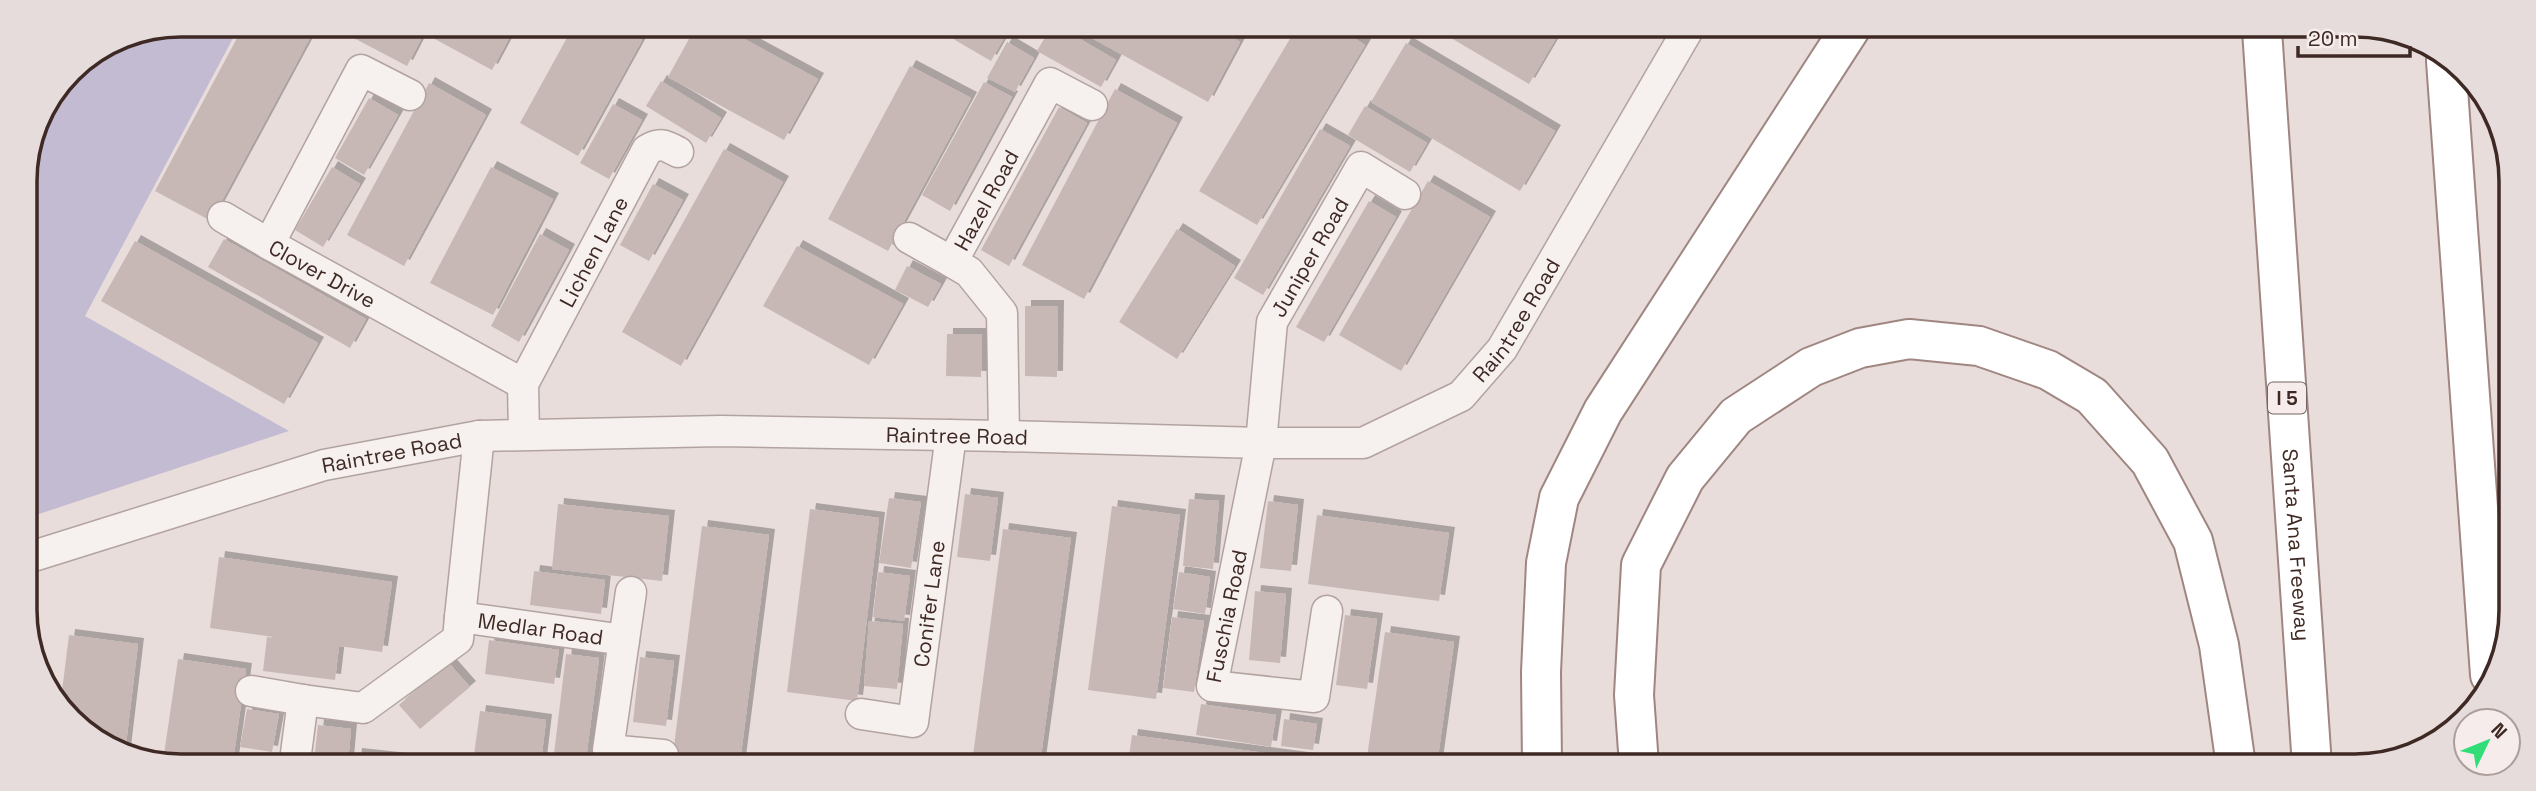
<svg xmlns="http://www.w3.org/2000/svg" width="2536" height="791" viewBox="0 0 2536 791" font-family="'Space Grotesk',sans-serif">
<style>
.green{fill:#c2bbd2}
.building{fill:#c8b8b5;filter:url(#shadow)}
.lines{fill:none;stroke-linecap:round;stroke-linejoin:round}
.street-casing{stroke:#b2a3a0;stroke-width:33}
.highway-casing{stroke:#a08681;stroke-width:42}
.street{stroke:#f6f0ee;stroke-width:30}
.highway{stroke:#fff;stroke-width:38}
.labels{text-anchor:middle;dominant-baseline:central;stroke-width:5;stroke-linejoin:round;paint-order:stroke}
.shield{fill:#f5eceb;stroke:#766460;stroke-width:2}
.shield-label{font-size:19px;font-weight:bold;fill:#3f2924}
.street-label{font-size:21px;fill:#3f2924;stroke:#f5eceb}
.rim{fill:none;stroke:#3f2924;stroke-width:3.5}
</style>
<defs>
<filter id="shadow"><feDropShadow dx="6" dy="-6" stdDeviation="0" flood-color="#0004"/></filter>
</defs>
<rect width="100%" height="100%" fill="#e8dddb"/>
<path class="green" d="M180,25h60l-155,291 204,115 -262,87 -2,-348 15,-58 30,-42 51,-34z"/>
<path class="building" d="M244,25h47l20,11 -100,185 -56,-30z
M353,25h46l23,12 -15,29 -59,-31z
M409,25h107l-24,45z
M574,25l42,1 26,14 -64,116 -58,-33z
M696,26h24l98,53 -34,61 -116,-63z
M931,26h53l26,1 -19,34z
M1051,27h8l57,33 -15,27 -64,-36z
M1072,27h142l26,15 -32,60z
M1297,27h39l29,18 -108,180 -58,-34z
M1434,28h128l-33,56z
M1007,42l27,16 -19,34 -28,-14z
M1406,43l149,88 -35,60 -149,-89z
M910,66l61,32 -83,153 -60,-32z
M661,81l60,37 -15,25 -60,-37z
M984,82l28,15 -62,114 -28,-16z
M429,83l57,32 -82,151 -57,-31z
M1115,89l62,34 -93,176 -62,-34z
M369,98l29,17 -34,60 -29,-17z
M613,104l29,16 -33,59 -29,-16z
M1365,106l62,37 -17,29 -62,-37z
M1059,107l28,16 -78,143 -28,-16z
M1320,129l30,17 -87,149 -29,-17z
M724,149l59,33 -102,184 -59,-34z
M332,167l28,17 -37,63 -28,-17z
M491,167l62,32 -60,116 -63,-32z
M1428,181l62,36 -89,154 -62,-36z
M653,184l30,16 -34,61 -29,-16z
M1369,201l27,16 -72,125 -28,-15z
M1177,229l58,37 -58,93 -58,-37z
M540,234l29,16 -50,92 -28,-16z
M224,239l142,80 -16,29 -142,-81z
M135,241l183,102 -34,61 -183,-103z
M797,246l106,58 -34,61 -106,-59z
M907,266l34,18 -13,23 -33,-17z
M1025,306h33l-1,71 -32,-1z
M947,334h35l-1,43 -35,-1z
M965,494l33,4 -8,63 -33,-4z
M889,498l32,4 -10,66 -32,-5z
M1189,499l30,2 -6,68 -30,-3z
M1268,501l30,4 -7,66 -31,-3z
M558,504l111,12 -7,65 -110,-12z
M1112,506l68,9 -24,184 -68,-9z
M810,509l69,9 -22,183 -70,-9z
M1317,515l132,18 -10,68 -131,-17z
M702,526l67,9 -29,227h-68z
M1003,529l68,9 -31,225h-68z
M219,557l173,25 -10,70 -43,-6 -4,34 -72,-9 4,-34 64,8 -121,-17z
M534,571l71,9 -4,34 -71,-9z
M878,572l32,4 -6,45 -31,-4z
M1179,572l31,5 -5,37 -32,-5z
M1255,591l31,3 -6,69 -31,-3z
M1345,615l32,4 -10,70 -31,-4z
M1172,617l32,4 -10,71 -31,-4z
M869,621l34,3 -6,65 -33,-3z
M1385,632l69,10 -17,122h-71z
M69,635l69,9 -13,108 -62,-38 -3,-7z
M489,640l70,10 -5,34 -69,-10z
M566,654l33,4 -13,101 -32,-5z
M640,657l34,4 -8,65 -33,-4z
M178,659l68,10 -13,92h-70z
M448,662l22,25 -50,42 -21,-24z
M1201,704l75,11 -5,32 -75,-12z
M247,709l32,5 -7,38 -32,-5z
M480,711l66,9 -5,42h-68z
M1284,719l33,5 -4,26 -32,-4z
M318,725l33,4 -3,33 -34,-1z
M1132,735l200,27v2l-204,-1z
M356,754l56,6v2h-57z"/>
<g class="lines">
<defs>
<g id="street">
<path id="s1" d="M410,95l-49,-25 -92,174 254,140"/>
<path d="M223,217l46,27"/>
<path d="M909,238l43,24"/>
<path id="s2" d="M524,434l-1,-50 124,-234c13,-8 18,-5 31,2"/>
<path id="s3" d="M1004,436l-2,-123 -33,-41 -17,-10 98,-179 42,22"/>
<path id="s4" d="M27,558l297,-93 155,-29 242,-5 283,5 257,7h102l98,-47 41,-47 187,-321"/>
<path id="s5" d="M1327,611l-13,86 -102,-11 49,-243 11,-121 89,-155 44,27"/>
<path d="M460,617l19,-181"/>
<path d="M624,640l7,-48"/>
<path d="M251,691l52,9"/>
<path id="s6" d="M861,714l52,8 38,-287"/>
<path id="s7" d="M295,761l8,-61 60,8 95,-69 2,-22 164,23 -16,110 55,5"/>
</g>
<g id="highway">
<path id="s8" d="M2262,30l50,736"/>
<path d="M2446,61l44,614"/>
<path d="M1542,764l-1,-92 5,-109 13,-65 44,-87 247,-382"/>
<path d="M1639,765l-5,-70 7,-130 44,-87 51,-62 75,-49 49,-19 49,-9 70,7 69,24 44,26 58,65 43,80 26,104 17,121"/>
</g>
</defs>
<use href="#street" class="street-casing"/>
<use href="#highway" class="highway-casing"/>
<use href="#street" class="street"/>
<use href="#highway" class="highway"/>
</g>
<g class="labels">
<rect class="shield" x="2268" y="382.5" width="38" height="31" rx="5"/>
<g class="shield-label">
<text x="2287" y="398">I 5</text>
</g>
<g class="street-label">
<text stroke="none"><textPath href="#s3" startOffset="266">Hazel Road</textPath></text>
<text stroke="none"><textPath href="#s2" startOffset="200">Lichen Lane</textPath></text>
<text stroke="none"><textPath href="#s5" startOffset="634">Juniper Road</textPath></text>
<text stroke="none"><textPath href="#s1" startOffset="313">Clover Drive</textPath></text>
<text stroke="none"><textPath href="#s4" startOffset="1556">Raintree Road</textPath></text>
<text stroke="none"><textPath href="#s4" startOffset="947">Raintree Road</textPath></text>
<text stroke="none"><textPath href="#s4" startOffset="380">Raintree Road</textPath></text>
<text stroke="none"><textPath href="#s8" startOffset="516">Santa Ana Freeway</textPath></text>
<text stroke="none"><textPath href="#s6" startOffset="172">Conifer Lane</textPath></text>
<text stroke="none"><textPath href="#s5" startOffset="261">Fuschia Road</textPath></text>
<text stroke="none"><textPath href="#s7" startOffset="343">Medlar Road</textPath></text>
</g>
</g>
<path d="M0 0H2536V791H0ZM181 37H2355A144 144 0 0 1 2499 181V610A144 144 0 0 1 2355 754H181A144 144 0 0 1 37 610V181A144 144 0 0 1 181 37Z" fill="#e6dcdb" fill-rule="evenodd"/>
<path class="rim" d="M181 37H2355A144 144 0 0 1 2499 181V610A144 144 0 0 1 2355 754H181A144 144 0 0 1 37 610V181A144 144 0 0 1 181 37Z"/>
<g transform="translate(2487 742) rotate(47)"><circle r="33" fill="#f5eceb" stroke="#ac9e9b" stroke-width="2"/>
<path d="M0-5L12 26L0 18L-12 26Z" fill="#30dd76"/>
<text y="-10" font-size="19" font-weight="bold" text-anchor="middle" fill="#3f2924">N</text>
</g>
<path d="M2298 46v10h112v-10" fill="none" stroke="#3f2924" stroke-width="3.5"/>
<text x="2308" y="46" font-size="21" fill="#3f2924" stroke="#f5eceb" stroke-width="5" paint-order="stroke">20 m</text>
</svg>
